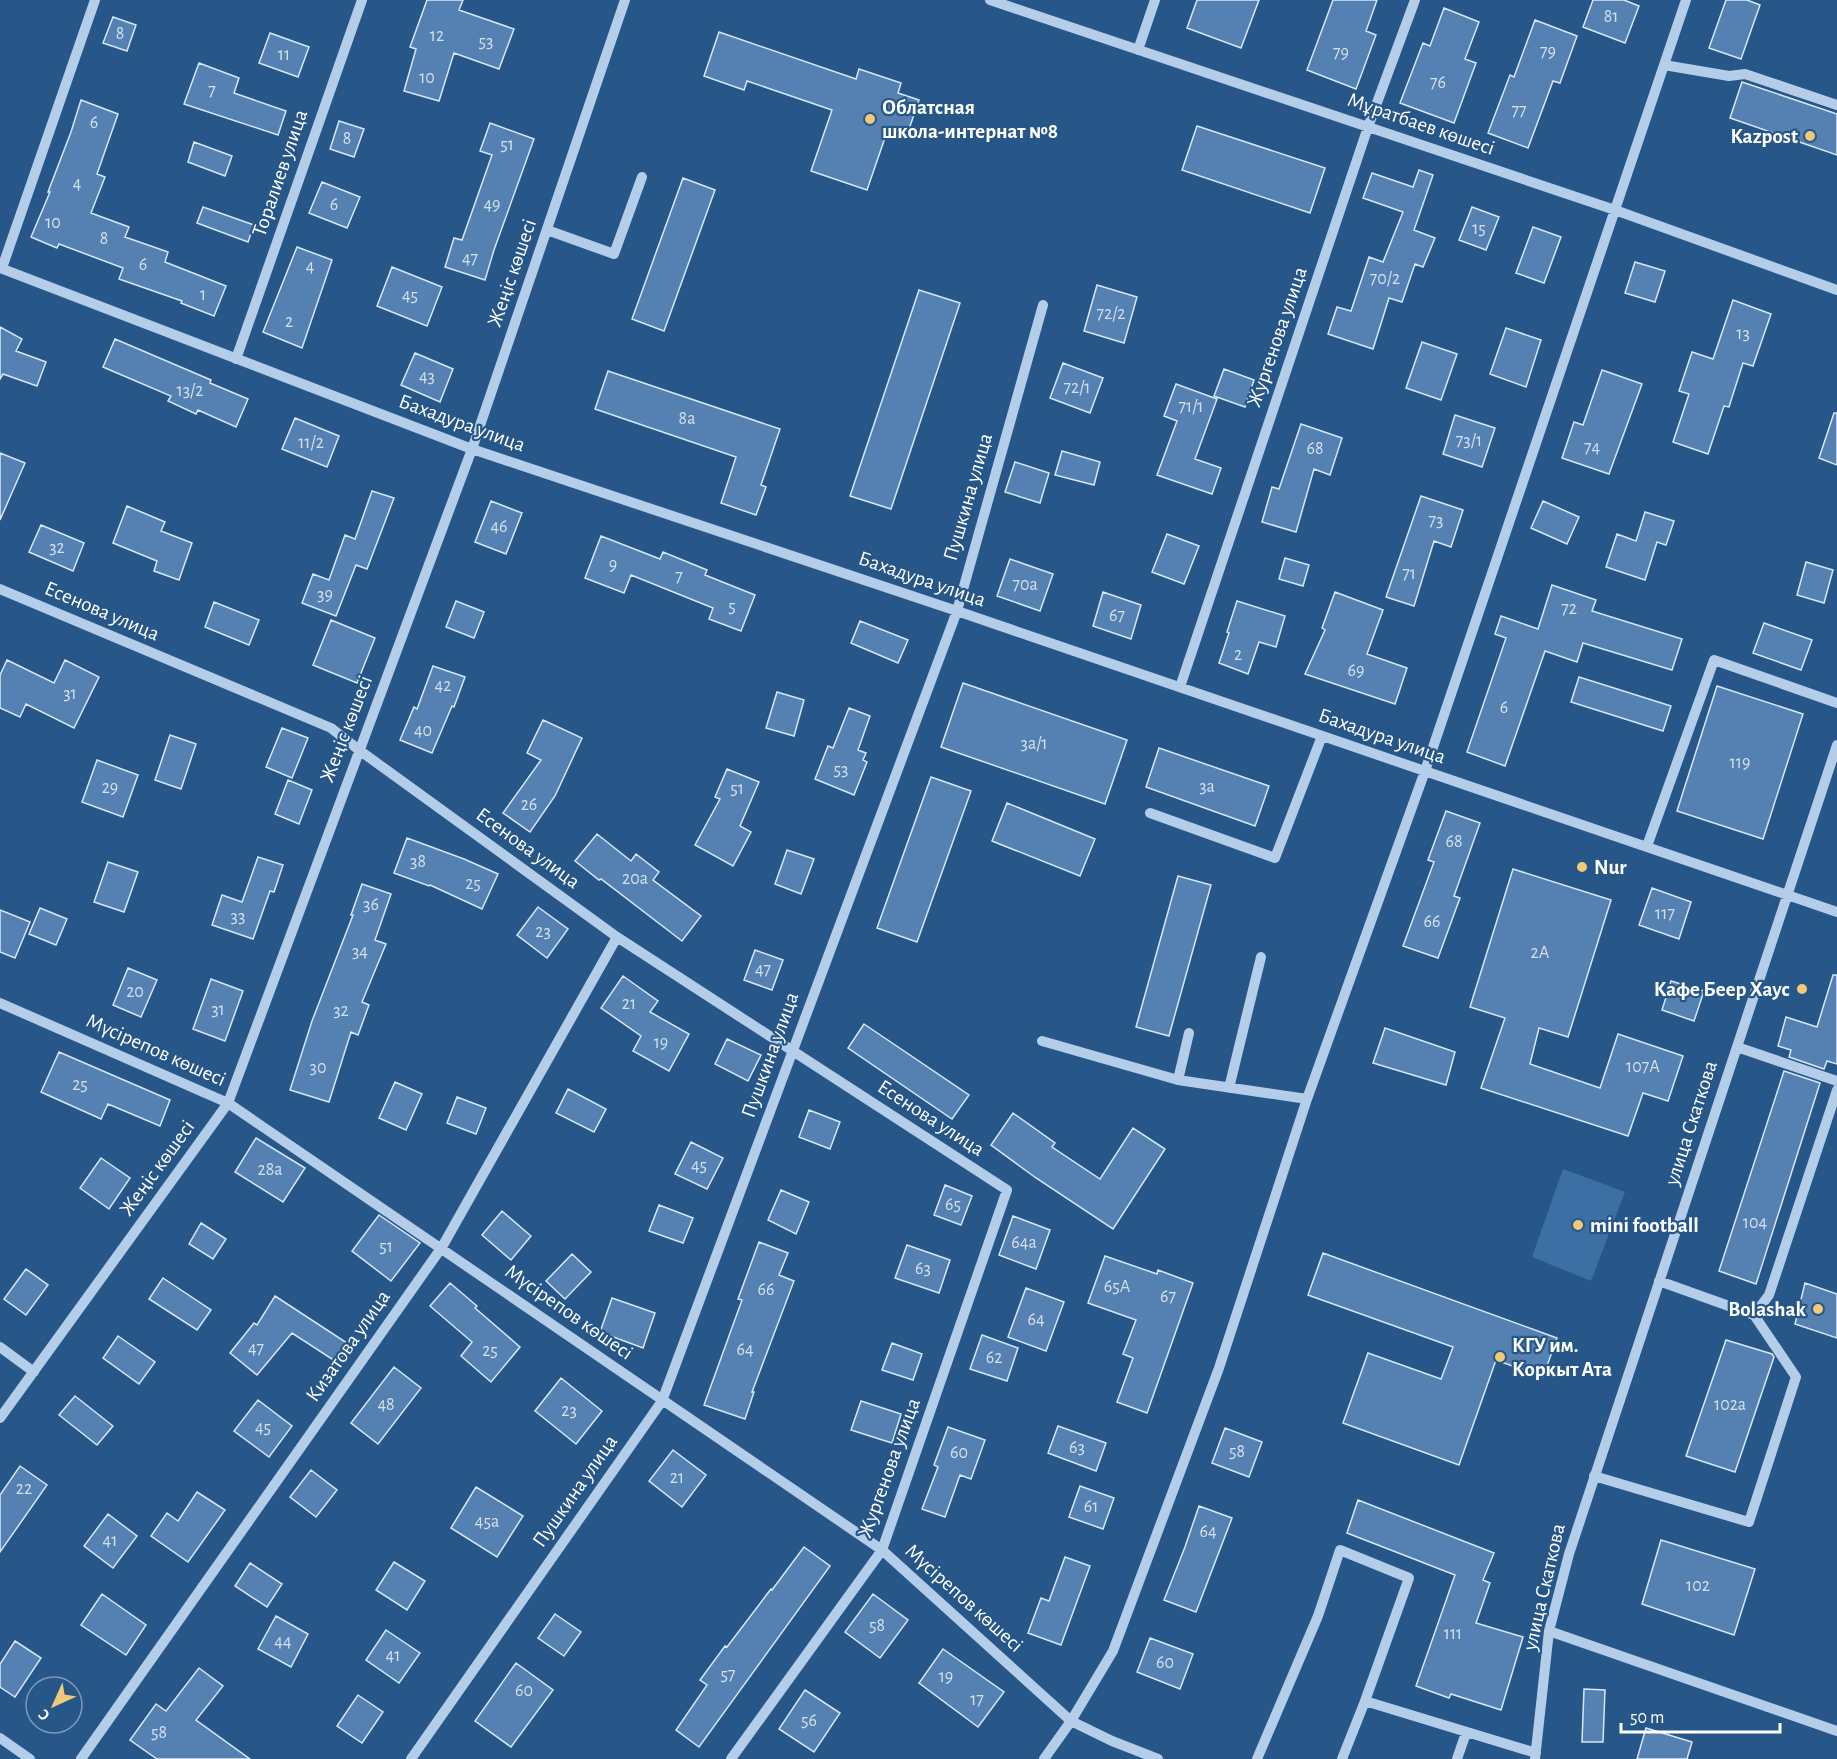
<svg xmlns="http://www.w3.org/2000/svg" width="1837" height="1759" viewBox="0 0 1837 1759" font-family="'Alegreya Sans',sans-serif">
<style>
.green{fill:#3c70a4}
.building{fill:#5481b1;stroke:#d7e7f7;stroke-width:1.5}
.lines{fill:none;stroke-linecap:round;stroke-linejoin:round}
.minor{stroke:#b4cee9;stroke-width:10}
.poi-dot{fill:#f1c979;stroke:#275688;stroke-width:2}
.labels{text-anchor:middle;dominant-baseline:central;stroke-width:4.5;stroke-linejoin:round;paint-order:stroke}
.number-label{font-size:18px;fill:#d4e0ec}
.poi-label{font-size:21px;font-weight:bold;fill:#fff;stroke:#275688;text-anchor:start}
.street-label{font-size:21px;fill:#fff;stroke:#275688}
</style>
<rect width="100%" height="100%" fill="#275688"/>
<path class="green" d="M1563,1169l62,23 -34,89 -59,-24z"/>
<path class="building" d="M427,0h36l-4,10 55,19 -15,40 -45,-16 -15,48 -35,-10 12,-42 -6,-2z
M1197,0h62l-18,48 -54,-20z
M1333,0h44l-11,31 10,4 -20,54 -49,-19z
M1593,0h31l15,6 -14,37 -42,-16z
M1726,0h21l13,5 -19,54 -32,-11z
M1444,8l35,14 -14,37 11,4 -22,60 -54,-20 23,-60 7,3z
M113,17l23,8 -9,26 -24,-8z
M1535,20l42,16 -17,47 -7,-2 -25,67 -40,-15 22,-58 4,2z
M719,32l137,47 3,-10 42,14 -3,10 21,7 -12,35 -19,-6 -21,61 -56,-19 21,-61 -85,-29 -3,9 -40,-14z
M270,33l39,14 -11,30 -39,-14z
M199,63l40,15 -5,15 52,18 -8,24 -94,-31z
M1742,82l95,32v41l-107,-37z
M81,100l37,14 -21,60 8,3 -14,36 38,14 -4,10 43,15 -3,10 61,24 -12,30 -33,-13 1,-2 -63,-22 4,-11 -64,-24 -2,4 -26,-11 19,-45h-2l23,-60z
M339,121l25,8 -10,28 -24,-8z
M490,123l44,16 -40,111 -9,30 -40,-13 9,-29 8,2 30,-85 -12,-4z
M1197,126l128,42 -15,45 -128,-43z
M194,142l38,14 -7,20 -37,-14z
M1419,170l14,5 -19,55 21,8 -12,29 -8,-3 -13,38 -13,-4 -16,51 -45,-15 9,-27 14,4 18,-54 14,5 20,-50 -40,-14 9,-25 41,14z
M683,178l32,12 -51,141 -32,-12z
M322,182l38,15 -13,31 -38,-15z
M203,207l51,18 -6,17 -51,-19z
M1472,207l27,10 -13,33 -27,-10z
M1533,227l28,10 -17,46 -28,-10z
M297,247l35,13 -30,88 -39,-16z
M1635,262l30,9 -10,31 -30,-9z
M392,267l50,20 -15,39 -50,-20z
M1097,285l40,12 -13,46 -40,-12z
M919,290l41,13 -69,206 -41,-13z
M1733,300l38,14 -18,52 -10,-3 -14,44 -5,-1 -16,48 -35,-12 16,-48 -10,-3 13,-39 21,7z
M0,327l22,12 -6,12 30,11 -9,24 -34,-12 -3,5z
M1506,328l35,12 -15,47 -36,-13z
M115,339l96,41 -1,3 38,16 -12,28 -38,-17 -2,4 -28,-13 3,-5 -68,-29z
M1422,342l35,12 -16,46 -35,-12z
M415,353l38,16 -13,33 -39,-17z
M1063,363l40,15 -13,35 -40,-15z
M1224,369l30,11 -9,27 -31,-11z
M1602,370l40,14 -33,90 -47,-16 12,-36 9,3z
M608,371l172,58 -19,56 5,2 -10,28 -35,-12 15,-46 -141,-48z
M1176,384l41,15 -22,60 26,9 -9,26 -55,-19 20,-54 -13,-5z
M1834,413h3v52l-18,-7z
M1455,415l40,13 -13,39 -39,-13z
M295,418l44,18 -12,31 -45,-18z
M1301,424l41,14 -12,37 -16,-6 -18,63 -34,-10 10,-35 7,2z
M1062,451l38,11 -6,23 -39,-10z
M0,453l25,10 -25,57z
M1015,462l34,11 -9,30 -35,-11z
M372,491l22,7 -27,71 -11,-4 -20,51 -34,-13 11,-29 16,6 16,-45 10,4z
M1421,496l42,14 -12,37 -17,-6 -20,65 -28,-9z
M491,501l31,12 -16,41 -31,-12z
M1543,501l36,16 -12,27 -36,-16z
M127,506l38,16 -4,9 31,12 -13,37 -25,-9 3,-10 -44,-18z
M1645,512l29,9 -8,24 -9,-3 -12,38 -39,-13 11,-33 19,7z
M41,525l43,18 -11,28 -44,-19z
M1167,534l32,12 -15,38 -32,-12z
M601,536l59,23 3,-7 44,18 -2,5 50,20 -14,36 -32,-12 4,-11 -82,-33 -7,18 -39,-15z
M1285,558l24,7 -6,21 -24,-7z
M1010,559l43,15 -13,37 -43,-15z
M1806,562l27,8 -9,33 -27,-8z
M1552,585l44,15 -4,11 90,28 -10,31 -89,-27 -6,19 -32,-11 -40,115 -38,-14 39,-114 -11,-4 6,-18 37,13z
M1103,592l38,13 -10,34 -38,-13z
M1335,592l48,18 -16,44 40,14 -12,36 -90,-30 20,-44 -3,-2z
M456,601l28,11 -10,26 -28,-11z
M1237,601l48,15 -9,31 -17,-5 -11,32 -29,-11 10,-30 -2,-1z
M214,602l45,18 -10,25 -44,-18z
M331,620l44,18 -18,45 -44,-18z
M860,621l48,19 -10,23 -47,-20z
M1764,623l48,17 -11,30 -48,-17z
M7,660l47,23 11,-23 34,17 -25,51 -48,-24 -6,13 -20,-9v-33z
M433,666l32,11 -11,30 -2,-1 -20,47 -32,-13 14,-33 3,2z
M1579,677l92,29 -8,25 -92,-29z
M963,683l164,57 -22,64 -164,-57z
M1717,686l86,28 -40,125 -86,-28z
M777,692l27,8 -10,36 -28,-8z
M849,708l21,8 -12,34 8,3 -3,7 4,2 -13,33 -39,-16 13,-33 5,2z
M543,720l39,18 -27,58 -25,36 -27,-19 38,-53 -14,-7z
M282,728l26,10 -16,40 -26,-11z
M170,735l26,9 -15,45 -26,-9z
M1159,748l110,38 -14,40 -109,-39z
M97,760l41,15 -15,42 -41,-15z
M727,769l32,13 -19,44 11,6 -18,34 -38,-21 25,-46 -5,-2z
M931,777l40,14 -54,151 -40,-14z
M288,780l24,10 -13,34 -24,-10z
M1007,803l88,36 -15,37 -88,-35z
M1446,811l34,12 -26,73 6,2 -22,60 -35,-12 31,-84 -6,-2z
M597,834l34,27 5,-7 23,18 -6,8 48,36 -19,25 -81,-62 -2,1 -24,-19z
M407,838l57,21 34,15 -16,35 -52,-24 -1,1 -35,-13z
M787,850l27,9 -13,35 -26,-10z
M258,857l25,8 -9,27 -4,-1 -17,48 -41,-14 10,-30 20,7z
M108,862l30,10 -14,40 -30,-10z
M1513,869l98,31 -43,137 -29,-9 -9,36 70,24 18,-54 65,22 -15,45 -25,-8 -15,43 -147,-48 24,-70 -35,-11z
M1178,876l33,9 -42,151 -33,-9z
M362,884l29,10 -16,46 11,4 -24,58 7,3 -11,30 -7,-3 -22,70 -39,-12 22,-69 41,-106h-2z
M1652,888l39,14 -12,37 -40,-14z
M538,907l30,22 -21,29 -30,-23z
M40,908l27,11 -11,26 -27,-11z
M0,910l30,12 -15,36 -15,-6z
M755,950l28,10 -11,30 -28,-10z
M128,968l29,12 -16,37 -28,-12z
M1833,975h4v89l-10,-3 -3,8 -35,-12 2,-7 -13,-4 8,-29 31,10z
M623,976l35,25 -8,11 39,22 -20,37 -36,-20 8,-15 -40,-28z
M211,979l32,12 -18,50 -32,-12z
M1671,981l33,10 -10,30 -32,-11z
M864,1024l105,71 -17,24 -104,-71z
M1385,1028l70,24 -9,33 -73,-22z
M727,1039l34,16 -13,26 -33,-17z
M59,1052l111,48 -10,26 -52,-22 -7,15 -60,-27z
M1784,1071l36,12 -64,201 -37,-13z
M395,1082l27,12 -16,36 -27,-12z
M568,1089l38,20 -12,23 -38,-19z
M457,1097l29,11 -10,26 -29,-11z
M809,1110l31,12 -10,27 -31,-12z
M1013,1113l42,30 -3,4 48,32 33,-51 32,21 -52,80 -77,-51 -45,-33z
M256,1138l49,30 -22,34 -48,-30z
M691,1142l32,16 -16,31 -32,-15z
M101,1158l29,20 -21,31 -29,-21z
M945,1185l27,11 -11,29 -27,-10z
M781,1190l28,12 -13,32 -28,-14z
M659,1205l34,13 -10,25 -34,-12z
M502,1211l29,25 -20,24 -29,-25z
M379,1215l41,28 -29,38 -39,-30z
M1013,1216l37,14 -14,39 -37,-14z
M201,1223l25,16 -13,20 -24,-15z
M759,1242l29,11 -9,22 15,6 -42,111h2l-9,27 -41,-14 38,-105 -4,-1z
M907,1245l43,15 -11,33 -44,-15z
M1323,1253l234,85 -14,39 -47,-17 -37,105 -116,-42 25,-70 73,26 12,-32 -145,-52z
M572,1254l19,18 -26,27 -19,-18z
M1105,1256l52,18 1,-4 35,13 -46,130 -30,-11 16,-44 -10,-4 13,-34 -48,-17z
M26,1269l22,16 -22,30 -22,-16z
M163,1278l48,32 -14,20 -48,-31z
M450,1283l27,23 -2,2 45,39 -29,35 -30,-26 11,-14 -42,-36z
M1805,1283l32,11v44l-42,-14z
M1026,1288l38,14 -18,49 -38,-14z
M275,1296l75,49 -12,18 -46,-30 -35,42 -27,-22 24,-30 3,2z
M612,1298l43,15 -12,35 -43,-16z
M982,1335l36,13 -11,33 -37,-12z
M118,1336l37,26 -16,22 -36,-26z
M1726,1340l46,14 2,3 -39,115 -49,-16z
M892,1343l30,11 -9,26 -31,-10z
M394,1367l27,21 -43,56 -27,-21z
M561,1378l41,33 -26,33 -41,-33z
M75,1396l38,30 -16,19 -38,-30z
M258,1400l34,26 -23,31 -35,-26z
M861,1401l40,13 -9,29 -41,-13z
M1058,1426l48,17 -10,28 -48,-18z
M948,1427l37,13 -14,39 -11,-4 -15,42 -23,-8 16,-42 -4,-2z
M1225,1428l37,14 -13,35 -37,-14z
M673,1450l33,25 -24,32 -33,-26z
M20,1466l27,19 -47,67v-57z
M311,1470l26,20 -21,27 -26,-20z
M1080,1486l34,12 -11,31 -34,-12z
M476,1487l47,29 -26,41 -46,-29z
M197,1492l28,18 -37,52 -37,-26 16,-23 11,8z
M1358,1500l136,53 -11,27 7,3 -14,40 47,14 -22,73 -50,-16 -2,4 -33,-12 39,-111 -108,-42z
M1199,1506l33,12 -36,94 -32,-12 21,-53z
M108,1514l29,22 -24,32 -29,-22z
M1661,1540l94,29 -21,66 -92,-31z
M804,1547l26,19 -131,181 -23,-17 31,-45 -7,-5 25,-34 2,1 44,-58 1,1z
M1065,1557l25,9 -29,79 -33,-12 13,-35 8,3z
M394,1562l31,19 -18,29 -31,-20z
M250,1563l32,21 -15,23 -32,-21z
M102,1594l44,31 -20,30 -45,-30z
M873,1594l35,26 -28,38 -35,-26z
M555,1614l26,18 -17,24 -26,-18z
M276,1616l32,18 -17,33 -33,-18z
M386,1630l34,23 -21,30 -33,-23z
M1150,1638l43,16 -13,35 -43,-17z
M15,1641l26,17 -26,39 -15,-10v-23z
M943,1649l61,43 -26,35 -59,-44z
M516,1663l37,27 -42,57 -36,-26z
M199,1668l24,18 -27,34 54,39h-93l-27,-19 26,-36 10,7z
M1584,1689l21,1 -2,52h-21z
M805,1690l35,23 -26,39 -35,-23z
M358,1695l25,17 -21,31 -25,-17z
M1646,1728l46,14 -5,17h-50z"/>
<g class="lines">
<path class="minor" d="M990,0l625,210 222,80
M1138,50l17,-50
M1664,65l65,11 16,-2 92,31
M547,230l67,24 28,-77
M0,268l472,181 485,162 880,301
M2,268l93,-268
M236,359l126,-359
M0,589l331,139 28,22 258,187 390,253 -125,360 -151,209
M1180,687l188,-560 47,-127
M1150,813l125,45 47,-122
M1647,846l67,-186 123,43
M0,1003l228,100 654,447 189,171 41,20 46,18
M1042,1041l136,39 129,19
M1737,1047l100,34
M1178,1080l11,-47
M1229,1088l32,-131
M1754,1315l15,-20 68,-205
M0,1347l34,25
M0,1418l228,-315 244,-654 153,-449
M1594,1476l155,46 47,-145 -42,-62 -95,-34
M1549,1631l288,100
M0,1738l30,21
M81,1759l361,-512 175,-310
M411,1759l251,-358 295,-790 86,-306
M1044,1759l27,-38 42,-70 106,-283 88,-269 118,-328 261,-771
M1257,1759l61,-143 22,-66 69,28 -44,123
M1342,1759l23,-58 171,52
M1457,1759l9,-26
M1535,1759l14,-128 20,-77 268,-809"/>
</g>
<g class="poi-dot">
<circle cx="870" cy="119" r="6"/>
<circle cx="1810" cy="136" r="6"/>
<circle cx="1582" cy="867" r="6"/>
<circle cx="1802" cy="989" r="6"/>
<circle cx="1578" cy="1225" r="6"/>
<circle cx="1818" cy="1309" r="6"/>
<circle cx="1500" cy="1357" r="6"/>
</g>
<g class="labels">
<g class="number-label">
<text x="1611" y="17">81</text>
<text x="120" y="34">8</text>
<text x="437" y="36">12</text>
<text x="486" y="42">53</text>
<text x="1548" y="52">79</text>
<text x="1341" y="53">79</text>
<text x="284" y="55">11</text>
<text x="427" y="78">10</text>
<text x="1438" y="83">76</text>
<text x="212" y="91">7</text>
<text x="1519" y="111">77</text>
<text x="94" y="123">6</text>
<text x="347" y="139">8</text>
<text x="507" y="145">51</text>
<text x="77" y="184">4</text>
<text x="334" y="205">6</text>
<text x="492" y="205">49</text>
<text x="53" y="223">10</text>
<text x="1479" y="229">15</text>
<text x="104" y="239">8</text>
<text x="470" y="259">47</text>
<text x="143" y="265">6</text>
<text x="310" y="267">4</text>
<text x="1385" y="279">70/2</text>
<text x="203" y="295">1</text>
<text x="410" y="296">45</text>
<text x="1111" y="314">72/2</text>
<text x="289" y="322">2</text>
<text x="1743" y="334">13</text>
<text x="427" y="377">43</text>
<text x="1077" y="388">72/1</text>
<text x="190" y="391">13/2</text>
<text x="1191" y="407">71/1</text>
<text x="687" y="419">8а</text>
<text x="1469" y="441">73/1</text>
<text x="311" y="443">11/2</text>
<text x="1592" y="448">74</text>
<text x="1315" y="449">68</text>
<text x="1436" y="521">73</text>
<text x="499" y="527">46</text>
<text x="57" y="548">32</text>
<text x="613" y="565">9</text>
<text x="1409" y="574">71</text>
<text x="679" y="577">7</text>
<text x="1025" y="585">70а</text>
<text x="325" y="595">39</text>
<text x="732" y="607">5</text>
<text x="1569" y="609">72</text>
<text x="1117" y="616">67</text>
<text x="1238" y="655">2</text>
<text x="1356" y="671">69</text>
<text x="443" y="686">42</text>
<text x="70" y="694">31</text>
<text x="1504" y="708">6</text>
<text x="423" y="731">40</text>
<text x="1034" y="744">3а/1</text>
<text x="1740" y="763">119</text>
<text x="841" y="770">53</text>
<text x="1207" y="787">3а</text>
<text x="110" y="788">29</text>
<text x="737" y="789">51</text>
<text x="529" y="805">26</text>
<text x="1454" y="842">68</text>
<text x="418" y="862">38</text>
<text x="635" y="879">20а</text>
<text x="473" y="884">25</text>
<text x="371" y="905">36</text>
<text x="1665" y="914">117</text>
<text x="238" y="917">33</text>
<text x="1432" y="922">66</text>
<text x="543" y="932">23</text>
<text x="360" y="952">34</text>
<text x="1540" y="953">2А</text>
<text x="763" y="970">47</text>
<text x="135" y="992">20</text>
<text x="629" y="1004">21</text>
<text x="218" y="1010">31</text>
<text x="341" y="1011">32</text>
<text x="661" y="1043">19</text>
<text x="1643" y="1067">107А</text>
<text x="318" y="1068">30</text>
<text x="80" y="1085">25</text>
<text x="699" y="1166">45</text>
<text x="270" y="1170">28а</text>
<text x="953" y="1205">65</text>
<text x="1755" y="1223">104</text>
<text x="1024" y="1243">64а</text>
<text x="386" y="1247">51</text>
<text x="923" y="1269">63</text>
<text x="1117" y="1287">65А</text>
<text x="766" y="1290">66</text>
<text x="1168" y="1297">67</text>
<text x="1036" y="1320">64</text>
<text x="256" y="1349">47</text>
<text x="745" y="1350">64</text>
<text x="490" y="1351">25</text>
<text x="994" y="1358">62</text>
<text x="386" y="1405">48</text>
<text x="1730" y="1405">102а</text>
<text x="569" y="1411">23</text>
<text x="263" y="1428">45</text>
<text x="1077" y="1448">63</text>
<text x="1237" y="1452">58</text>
<text x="959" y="1453">60</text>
<text x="677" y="1478">21</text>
<text x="24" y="1489">22</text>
<text x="1091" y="1507">61</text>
<text x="487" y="1522">45а</text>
<text x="1208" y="1532">64</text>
<text x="110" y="1541">41</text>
<text x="1698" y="1586">102</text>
<text x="877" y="1626">58</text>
<text x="1453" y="1634">111</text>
<text x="283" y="1642">44</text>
<text x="393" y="1656">41</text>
<text x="1165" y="1663">60</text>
<text x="728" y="1675">57</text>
<text x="946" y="1677">19</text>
<text x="524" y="1691">60</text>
<text x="977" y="1700">17</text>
<text x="809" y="1721">56</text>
<text x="159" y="1733">58</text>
</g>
<g class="poi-label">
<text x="882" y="107">Облатсная<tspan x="882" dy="24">школа-интернат №8</tspan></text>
<text x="1798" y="136" text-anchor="end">Kazpost</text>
<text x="1594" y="867">Nur</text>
<text x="1790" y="989" text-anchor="end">Кафе Беер Хаус</text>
<text x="1590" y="1225">mini football</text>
<text x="1806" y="1309" text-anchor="end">Bolashak</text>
<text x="1512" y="1345">КГУ им.<tspan x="1512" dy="24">Коркыт Ата</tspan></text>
</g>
<g class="street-label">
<text transform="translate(1421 124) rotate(19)">Мұратбаев көшесі</text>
<text transform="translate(280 173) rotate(-71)">Торалиев улица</text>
<text transform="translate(512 273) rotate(-71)">Жеңіс көшесі</text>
<text transform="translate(1277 337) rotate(-71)">Жургенова улица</text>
<text transform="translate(462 423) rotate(20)">Бахадура улица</text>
<text transform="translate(968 497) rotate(-74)">Пушкина улица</text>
<text transform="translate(922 579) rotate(19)">Бахадура улица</text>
<text transform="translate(102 611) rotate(23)">Есенова улица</text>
<text transform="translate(346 729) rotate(-69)">Жеңіс көшесі</text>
<text transform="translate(1382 736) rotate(19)">Бахадура улица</text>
<text transform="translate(528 848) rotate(36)">Есенова улица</text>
<text transform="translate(156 1050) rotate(24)">Мүсірепов көшесі</text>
<text transform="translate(770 1055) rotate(-70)">Пушкина улица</text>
<text transform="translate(931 1118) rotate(33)">Есенова улица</text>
<text transform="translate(1691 1123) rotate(-72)">улица Скаткова</text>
<text transform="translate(157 1168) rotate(-54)">Жеңіс көшесі</text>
<text transform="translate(569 1312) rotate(35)">Мүсірепов көшесі</text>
<text transform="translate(348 1346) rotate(-55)">Кизатова улица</text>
<text transform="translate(889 1468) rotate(-70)">Жургенова улица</text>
<text transform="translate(575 1491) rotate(-55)">Пушкина улица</text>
<text transform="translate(1544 1587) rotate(-77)">улица Скаткова</text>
<text transform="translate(964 1598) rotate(42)">Мүсірепов көшесі</text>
</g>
</g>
<g transform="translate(54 1705) rotate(225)"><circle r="28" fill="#275688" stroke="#7d9ab8" stroke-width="1.5"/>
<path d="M0-4.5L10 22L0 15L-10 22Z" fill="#f1c979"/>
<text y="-9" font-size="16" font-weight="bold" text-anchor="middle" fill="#ffffff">С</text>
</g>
<path d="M1621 1723v9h159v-9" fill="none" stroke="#ffffff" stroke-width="3"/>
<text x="1630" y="1723" font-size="18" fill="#ffffff" stroke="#275688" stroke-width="4.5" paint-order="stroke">50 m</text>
</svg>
